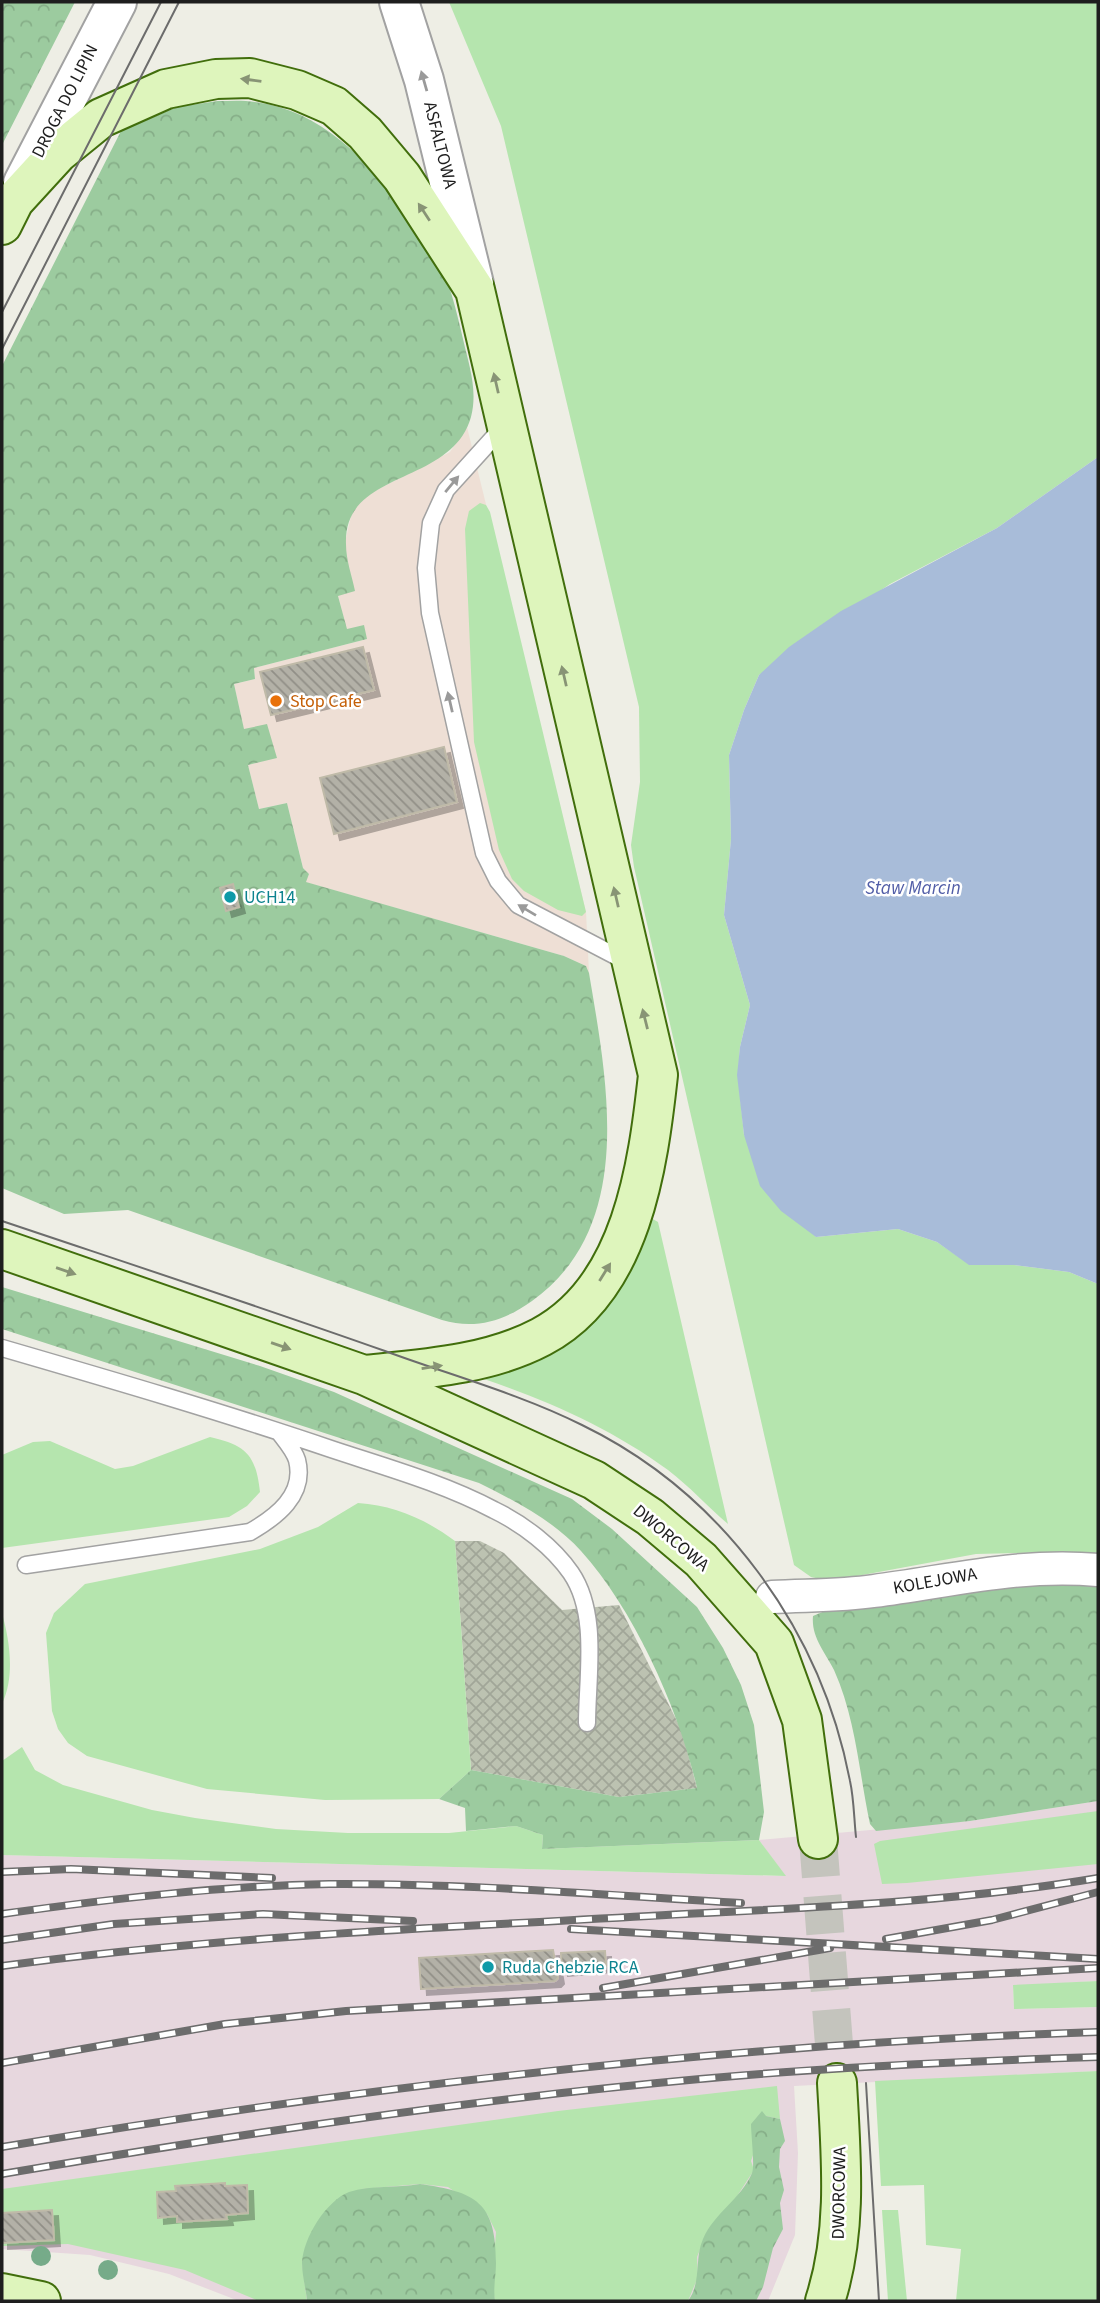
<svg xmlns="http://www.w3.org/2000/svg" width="1100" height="2303" viewBox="0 0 1100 2303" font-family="'Source Sans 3',sans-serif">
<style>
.commercial{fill:#eedfd5}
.railway{fill:#e7d7de}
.construction{fill:url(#construction-cross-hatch)}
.grass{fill:#b5e5ae}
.forest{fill:url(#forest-crowns)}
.water{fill:#a8bcd9}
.building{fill:url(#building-back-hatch);stroke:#bfbaa8;stroke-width:2;filter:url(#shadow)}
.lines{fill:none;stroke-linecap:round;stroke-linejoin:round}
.secondary-tunnel{stroke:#c4c4bd;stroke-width:38;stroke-dasharray:38 19;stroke-linecap:butt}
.service-casing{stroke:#a2a2a2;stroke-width:19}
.minor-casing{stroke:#a2a2a2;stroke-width:35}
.tertiary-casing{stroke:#a2a2a2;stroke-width:42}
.secondary-casing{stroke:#416e0c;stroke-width:42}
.service{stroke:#fff;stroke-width:16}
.minor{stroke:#fff;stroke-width:32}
.tertiary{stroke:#fff;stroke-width:38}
.secondary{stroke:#def5bc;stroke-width:38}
.tram{stroke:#6c6c6c;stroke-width:2}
.rail-casing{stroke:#6c6c6c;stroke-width:8}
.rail{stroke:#fff;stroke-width:5;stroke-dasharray:16;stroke-linecap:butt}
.tree{fill:#76ab89}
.oneway{fill:#889475}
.oneway2{fill:#9a9a9a}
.food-dot{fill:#e8710a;stroke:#fff;stroke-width:2.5}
.culture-dot{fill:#0f9aa8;stroke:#fff;stroke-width:2.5}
.labels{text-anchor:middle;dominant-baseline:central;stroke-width:5;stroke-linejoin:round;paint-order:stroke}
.street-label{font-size:18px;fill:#1e1e1e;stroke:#fff}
.food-label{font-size:18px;fill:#c56008;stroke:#fff;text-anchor:start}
.culture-label{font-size:18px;fill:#0d838f;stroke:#fff;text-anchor:start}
.water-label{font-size:19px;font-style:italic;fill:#515da7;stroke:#fff}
</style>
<defs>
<pattern id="construction-cross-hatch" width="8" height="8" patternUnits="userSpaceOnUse" patternTransform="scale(1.75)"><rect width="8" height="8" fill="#bcc2b1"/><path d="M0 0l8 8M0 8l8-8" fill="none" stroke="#a1a698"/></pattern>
<pattern id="forest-crowns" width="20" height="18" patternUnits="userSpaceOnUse" patternTransform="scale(1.75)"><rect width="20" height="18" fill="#9ccb9f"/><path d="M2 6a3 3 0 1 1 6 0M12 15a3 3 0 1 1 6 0" fill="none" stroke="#86ae88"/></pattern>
<pattern id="building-back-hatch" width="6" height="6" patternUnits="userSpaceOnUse" patternTransform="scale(1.75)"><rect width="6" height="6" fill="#b3b1a7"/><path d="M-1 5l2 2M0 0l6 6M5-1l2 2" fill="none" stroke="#918f87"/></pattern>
<filter id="shadow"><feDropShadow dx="6" dy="6" stdDeviation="0" flood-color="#0004"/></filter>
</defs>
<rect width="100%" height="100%" fill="#eeeee5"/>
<path class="commercial" d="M467,427l119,485 3,61 -3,-7 -22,-10 -259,-74 4,-8 -6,-6 -16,-65 -28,6 -11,-44 29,-8 -33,-27 -10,-46 21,-5 -1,-11 113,-29 -20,-9 -9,-34 9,-38 -2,-16 6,-26 6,-12 16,-12 77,-40z"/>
<path class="railway" d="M1098,1801v180l-85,5 1,23 84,-2v64l-304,15 4,67 -3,82 -27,66h-529l-70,-27 -79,-19 -88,-6v-394l783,21 -26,-36 211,-19z"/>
<path class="construction" d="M455,1541h25l24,12 58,57 57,-5 63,126 15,57 -78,9 -148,-27z"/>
<path class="grass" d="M449,2h649v455l-101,71 -107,56 -131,91 -15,35 -15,45 2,84 -7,76 26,90 -10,42 -2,28 6,60 72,102 82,-8 39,13 32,22 45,1 55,7 29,12v272l-36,-4 -86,2 -146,27 -19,-4 -17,-12 -160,-698 -3,-22 9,-63 -1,-75 -138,-581z
M480,503l6,2 4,7 96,400 -4,4 -24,-6 -34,-19 -12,-12 -13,-29 -25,-108 -9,-213 4,-18z
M651,1218l7,4 70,302c-21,-18 -39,-38 -60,-54 -56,-41 -119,-69 -184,-91l37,-13z
M210,1437c36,8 46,18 50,55l-13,14 -18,11 -227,31v-93l31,-13 17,-1 65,28 18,-3z
M358,1503c36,2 69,17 97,38l16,229 -32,29 -114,1 -118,-11 -120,-33 -19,-13 -10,-14 -6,-18 -6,-78 8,-20 31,-29 175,-35 58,-22z
M2,1613c8,29 13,63 0,91z
M22,1747l13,23 28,15 89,25 43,8 81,11 72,4h101l67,-7 27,9 -1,14 217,-9 27,36 -784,-21v-94z
M1098,1811v53l-191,19 -25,1 -8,-40 6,-3z
M1098,1981v26l-84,2 -1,-24z
M1098,2071v230h-142l5,-52 -35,-4 -2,-60 -43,1 -6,-105z
M777,2086l3,33 -14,-3 -15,45 3,9 -24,37 -22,23 -11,27 1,20 -10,24h-193l-3,-16 4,-53 -9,-18 -39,-27 -28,-3 -58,5 -40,27 -15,28 -5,19 5,38h-48l-74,-31 -117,-26 -66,2v-57l556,-78z
M882,2210h16l9,91h-19z"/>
<path class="forest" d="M2,2h73l-73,143z
M218,101c12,0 25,-1 37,1 66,8 113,59 150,108 10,13 22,25 29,39 14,28 22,59 29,90 6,26 15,51 8,78 -19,69 -128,52 -125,127 0,16 6,32 9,47l-17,5 9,33 17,-4 3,14 -113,29 1,11 -21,5 10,45 23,-5 10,34 -29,7 11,44 28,-6 16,65 6,6 -3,8 258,74 22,10 3,7c18,108 48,253 -57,328 -28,20 -57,29 -90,19l-314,-110 -64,4 -62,-26v-822l119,-235 56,-24z
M2,1287l258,79 74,26 238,107 40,30 85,78 26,41 18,37 13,40 10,87 -5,28 -217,9 1,-14 -27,-9 -50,5 -1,-23 -26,-9 32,-29 148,27 78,-9c-18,-78 -62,-177 -116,-237 -28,-31 -66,-50 -102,-68l-477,-154z
M1098,1581v220l-128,20 -94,10 -6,-7c-11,-51 -14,-105 -36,-154 -9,-18 -23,-33 -21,-54l14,-6 174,-28z
M762,2111l4,5 14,3 5,22 -5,8 -1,18 5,23 -4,13 3,26 -10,19 -10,39 -7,14h-68c14,-19 6,-42 15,-62 11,-26 38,-40 49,-66 3,-6 -1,-39 -1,-49z
M420,2184c56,8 76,18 76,79 0,13 -3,24 -1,38h-188c-1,-12 -5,-26 -5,-38 1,-25 24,-62 47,-71 22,-7 48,-4 71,-8z"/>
<path class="water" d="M1098,457v827l-29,-12 -55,-7h-45l-32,-23 -39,-13 -82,8 -35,-26 -21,-25 -16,-51 -7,-60 3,-28 10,-42 -26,-90 7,-76 -2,-84 15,-45 15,-35 30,-28 52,-36 156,-83z"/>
<path class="building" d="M363,647l11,43 -103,25 -11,-43z
M444,747l13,55 -123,32 -14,-56z
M233,884l6,23 -13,4 -6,-23z
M553,1950l5,28 -3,3 -134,8 -2,-31z
M605,1951l1,15 -44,4 -1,-17z
M225,2183v3l22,-1 1,28 -22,2 1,4 -50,3v-6l-19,2 -1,-26 19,-1 -1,-5z
M52,2210l2,30 -52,3v-30z"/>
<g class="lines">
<path class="secondary-tunnel" d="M818,1839l19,244"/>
<defs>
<path id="service" d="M503,427l-57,63 -15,33 -5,45 4,45 54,240 14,28 20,24 111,58
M2,1348c110,32 220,64 329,101 54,18 112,34 163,61 29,14 59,37 77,63 28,41 16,104 16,150
M26,1565l224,-33c26,-15 56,-37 47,-72 -3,-10 -12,-20 -18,-28"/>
<path id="minor" d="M772,1597c33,-2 68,-1 102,-6 77,-10 146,-28 224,-21"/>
<path id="tertiary" d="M399,2l25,78 50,204
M23,183l94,-181"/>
<path id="secondary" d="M2,225l12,-24 44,-48 43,-35 65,-29 50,-10 34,-1 47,12 37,16 31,27 37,44 73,113 183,785c-10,91 -26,214 -117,262 -53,28 -118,32 -177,38
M2,1249l362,126 230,105 56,37 51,43 73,83 28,77 16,119
M2,2293l39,8
M825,2301c23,-70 16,-145 12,-218"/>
</defs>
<use href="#service" class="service-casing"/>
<use href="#minor" class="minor-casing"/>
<use href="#tertiary" class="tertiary-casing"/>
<use href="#secondary" class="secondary-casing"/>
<use href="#service" class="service"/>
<use href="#minor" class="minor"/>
<use href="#tertiary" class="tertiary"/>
<use href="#secondary" class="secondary"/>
<path class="tram" d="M2,312l159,-310
M2,349l177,-347
M2,1221c128,43 256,85 383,130 65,24 135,43 197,74 140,68 239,204 268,356 4,18 4,38 6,56
M866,2083l13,218"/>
<defs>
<path id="rail" d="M2,1872l69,-3 201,9
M2,1914c108,-15 217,-28 327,-30 137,-1 275,11 412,19
M571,1929l527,30
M886,1939l106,-19 106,-28
M2,1940l112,-16 149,-10 150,7
M2,1966c226,-31 455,-39 683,-52 139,-7 276,-13 413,-36
M603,1988l227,-40
M2,2063l223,-39 121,-13 752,-43
M2,2147c363,-61 728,-103 1096,-115
M2,2174c231,-39 464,-74 698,-95 132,-12 265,-18 398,-22"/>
</defs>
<use href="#rail" class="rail-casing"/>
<use href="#rail" class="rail"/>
</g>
<g class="tree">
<circle cx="41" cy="2256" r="10"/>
<circle cx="108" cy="2270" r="10"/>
</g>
<defs><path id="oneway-solid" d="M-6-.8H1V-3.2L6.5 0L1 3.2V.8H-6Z" transform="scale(1.75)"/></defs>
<g class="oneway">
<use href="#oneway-solid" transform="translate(251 80) rotate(-172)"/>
<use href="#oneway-solid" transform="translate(424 212) rotate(-123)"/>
<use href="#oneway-solid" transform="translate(496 383) rotate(-103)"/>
<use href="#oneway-solid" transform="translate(564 676) rotate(-103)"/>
<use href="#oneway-solid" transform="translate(616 897) rotate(-103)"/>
<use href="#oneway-solid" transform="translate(645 1019) rotate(-104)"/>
<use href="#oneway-solid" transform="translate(66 1271) rotate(19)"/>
<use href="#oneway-solid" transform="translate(605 1272) rotate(-58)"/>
<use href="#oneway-solid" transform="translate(281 1346) rotate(19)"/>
<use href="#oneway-solid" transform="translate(432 1367) rotate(-9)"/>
</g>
<g class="oneway2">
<use href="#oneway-solid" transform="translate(424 81) rotate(-106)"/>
<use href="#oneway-solid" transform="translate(452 484) rotate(-50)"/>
<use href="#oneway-solid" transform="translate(450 702) rotate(-103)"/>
<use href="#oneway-solid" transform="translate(527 910) rotate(-149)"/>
</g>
<circle class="food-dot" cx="276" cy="701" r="7"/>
<g class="culture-dot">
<circle cx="230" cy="897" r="7"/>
<circle cx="488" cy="1967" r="7"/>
</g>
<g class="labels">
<g class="street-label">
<text transform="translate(65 101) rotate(-63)">DROGA DO LIPIN</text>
<text transform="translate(440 145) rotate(76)">ASFALTOWA</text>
<text transform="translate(671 1538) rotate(40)">DWORCOWA</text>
<text transform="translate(935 1581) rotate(-10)">KOLEJOWA</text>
<text transform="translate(839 2193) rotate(-89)">DWORCOWA</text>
</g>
<g class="food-label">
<text x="290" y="701">Stop Cafe</text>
</g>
<g class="culture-label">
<text x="244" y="897">UCH14</text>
<text x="502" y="1967">Ruda Chebzie RCA</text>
</g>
<g class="water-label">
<text x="913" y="888">Staw Marcin</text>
</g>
</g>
<rect width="1100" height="2303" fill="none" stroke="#1e1e1e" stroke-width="7"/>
</svg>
